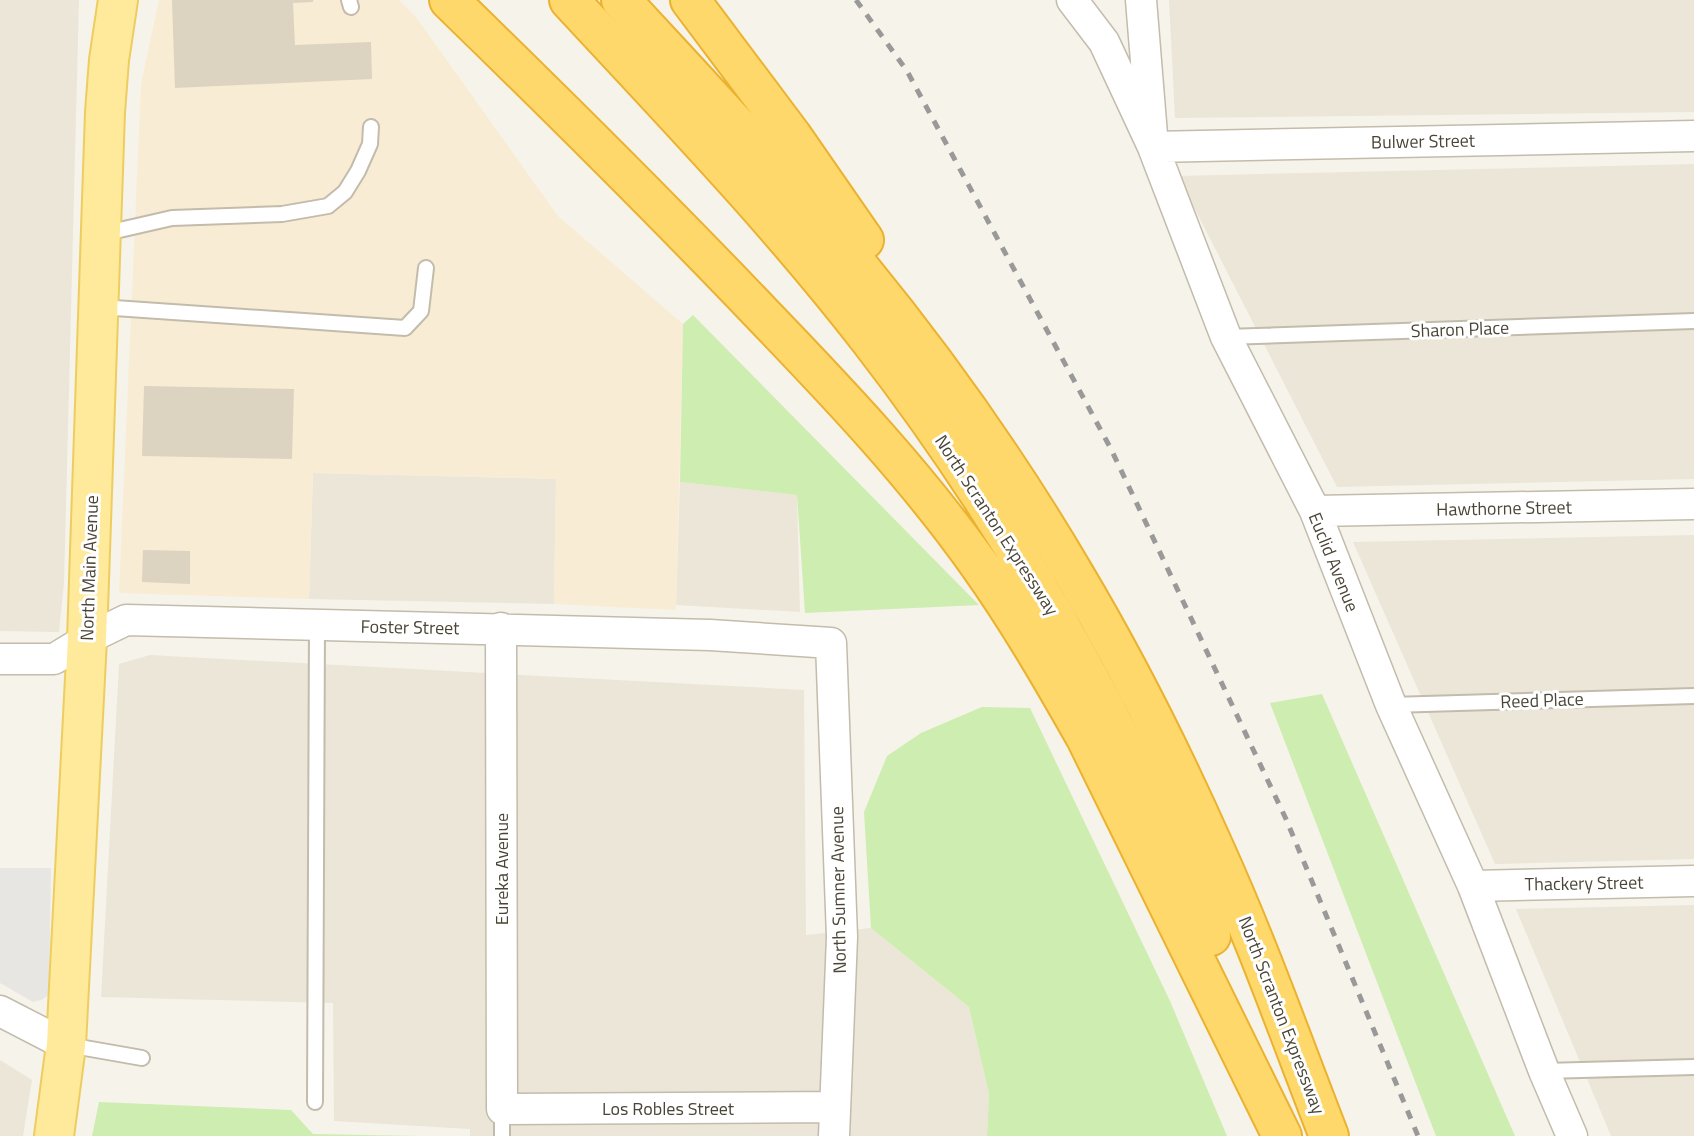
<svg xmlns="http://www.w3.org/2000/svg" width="1694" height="1136" viewBox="0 0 1694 1136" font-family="'Titillium Web',sans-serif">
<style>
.residential{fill:#ebe6d8}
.commercial{fill:#f9ecd4}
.green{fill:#ceedb0}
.parking{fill:#e8e6e2}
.building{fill:#dcd3c1}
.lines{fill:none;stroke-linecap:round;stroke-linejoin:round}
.service-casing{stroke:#c3bcac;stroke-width:18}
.minor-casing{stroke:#c3bcac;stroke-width:33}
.primary-casing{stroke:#eecd60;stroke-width:42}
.motorway-casing{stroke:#ebb22f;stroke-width:42}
.service{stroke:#fff;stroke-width:14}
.minor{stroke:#fff;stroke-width:30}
.primary{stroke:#ffe99a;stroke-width:38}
.motorway{stroke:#ffd86c;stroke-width:38}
.rail{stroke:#999;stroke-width:5;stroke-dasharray:9 9;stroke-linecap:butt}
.labels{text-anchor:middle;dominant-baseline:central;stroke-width:6;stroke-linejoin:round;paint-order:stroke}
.street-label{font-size:18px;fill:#4b4537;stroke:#fff}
</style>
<rect width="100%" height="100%" fill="#f6f3ea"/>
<path class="residential" d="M0,0h79l-15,583 -5,49 -59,-1z
M1169,0h525v112l-519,6z
M1694,164v315l-357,8 -159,-311z
M313,473l243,6 -2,125 -245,-5z
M680,482l117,13 3,117 -124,-7z
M1694,535v324l-199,5 -142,-322z
M150,655l654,35 2,245 65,-7 98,79 20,87 -2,42h-517v-7l-136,-8 -1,-118 -232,-6 18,-333z
M1694,905v231h-83l-95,-227z
M0,1060l32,20 -9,56h-23z"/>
<path class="commercial" d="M159,0h240l17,17 142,199 125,108 -7,286 -122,-6 2,-125 -243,-6 -4,126 -190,-6 22,-509z"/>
<path class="green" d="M693,315l286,290 -174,8 -8,-118 -117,-13 3,-158z
M1322,694l193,442h-79l-166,-433z
M982,707l48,1 140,293 57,135h-240l2,-42 -20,-87 -98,-79 -7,-116 23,-56 34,-23z
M99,1102l192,8 22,24 106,2h-327z"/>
<path class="parking" d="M0,868h51l-2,122 -2,6 -6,4 -8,2 -33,-19z"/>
<path class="building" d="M172,0h141v2l-20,1 2,42 76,-3 1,37 -197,9z
M144,386l150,3 -2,70 -150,-3z
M143,550l47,1v33l-48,-2z"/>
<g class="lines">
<defs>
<path id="service" d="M349,0l2,7
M102,234l70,-16 110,-4 46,-8 17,-14 13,-21 12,-27 1,-17
M100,307l305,21 16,-17 5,-43
M1226,337l468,-16
M1391,705l303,-9
M68,1045l74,13
M1544,1071l150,-4
M315,1102l2,-477
M502,1109v27"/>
<path id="minor" d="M1072,0l32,42 49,105 73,190 89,174 76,194 82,181 71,185 28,65
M1141,0l12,147 541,-11
M1315,511l379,-7
M501,628l1,481 333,-2
M0,659h54l33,-20 39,-19 584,15 121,8 11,294 -8,199
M1473,886l221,-5
M0,1011l66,34"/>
<path id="primary" d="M54,1136l12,-91 21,-406 18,-527 4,-52 9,-60"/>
<path id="motorway" d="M449,0c106,103 212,208 314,315 76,79 151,158 215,248 40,56 74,115 108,175l196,398
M569,0c103,111 208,220 301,340 141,182 253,383 341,596
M621,0c70,76 142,152 209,232 90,106 173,221 244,342 53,89 100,183 142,278 42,93 76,189 113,284
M690,0l102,136 72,104"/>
</defs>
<use href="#service" class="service-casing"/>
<use href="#minor" class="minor-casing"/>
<use href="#primary" class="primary-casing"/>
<use href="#motorway" class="motorway-casing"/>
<use href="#service" class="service"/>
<use href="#minor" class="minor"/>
<use href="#primary" class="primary"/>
<use href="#motorway" class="motorway"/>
<path class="rail" d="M856,0l51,71 204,378 175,370 132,317"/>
</g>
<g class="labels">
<g class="street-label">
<text transform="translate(1423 141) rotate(-1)">Bulwer Street</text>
<text transform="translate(1460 329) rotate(-2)">Sharon Place</text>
<text transform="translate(1504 508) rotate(-1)">Hawthorne Street</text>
<text transform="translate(997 525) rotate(57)">North Scranton Expressway</text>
<text transform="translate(1334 562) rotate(68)">Euclid Avenue</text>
<text transform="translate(89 568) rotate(-88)">North Main Avenue</text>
<text transform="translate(410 627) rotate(1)">Foster Street</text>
<text transform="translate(1542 700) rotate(-2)">Reed Place</text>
<text transform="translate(501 869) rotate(-90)">Eureka Avenue</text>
<text transform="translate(1584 883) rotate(-1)">Thackery Street</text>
<text transform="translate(838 890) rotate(-91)">North Sumner Avenue</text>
<text transform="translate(1282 1015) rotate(69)">North Scranton Expressway</text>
<text x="668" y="1108">Los Robles Street</text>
</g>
</g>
</svg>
